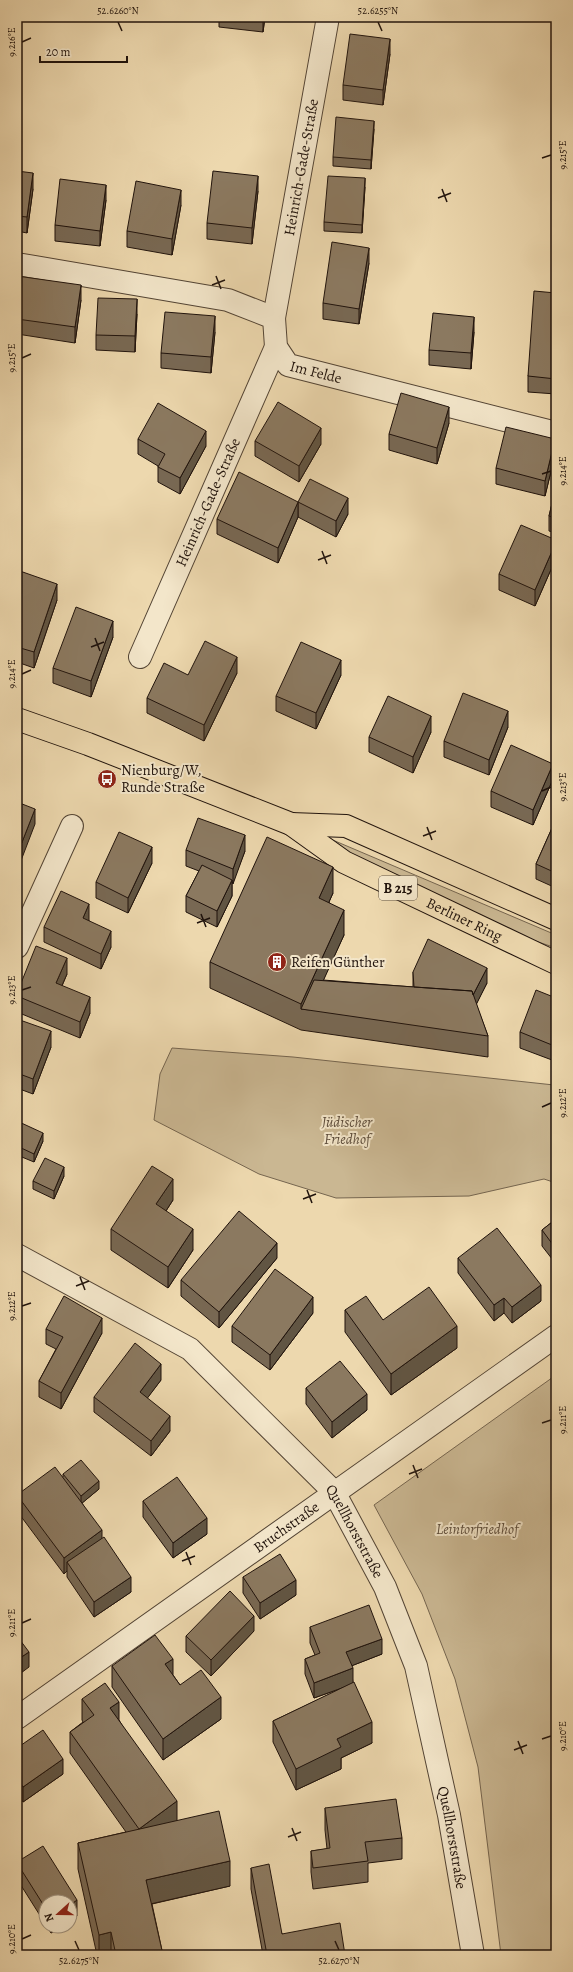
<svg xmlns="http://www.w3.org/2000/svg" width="573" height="1972" viewBox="0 0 573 1972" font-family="Alegreya,serif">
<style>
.green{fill:#cab792;stroke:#75654f}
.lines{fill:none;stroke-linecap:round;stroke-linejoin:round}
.minor-casing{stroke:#534434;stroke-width:24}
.primary-casing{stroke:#20130c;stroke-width:24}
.minor{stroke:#f3e6ca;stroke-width:22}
.primary{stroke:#edd8ae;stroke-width:22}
.wall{fill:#786853;stroke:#20130c}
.shaded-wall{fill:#615543;stroke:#20130c}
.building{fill:#8b7960;stroke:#20130c}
.ticks{fill:none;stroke:#20130c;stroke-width:1.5}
.labels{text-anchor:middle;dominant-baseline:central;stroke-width:4;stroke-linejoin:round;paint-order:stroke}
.shield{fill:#f3e6ca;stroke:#5f5245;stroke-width:1}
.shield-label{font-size:14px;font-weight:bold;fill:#20130c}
.street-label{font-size:15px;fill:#20130c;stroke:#f3e6ca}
.poi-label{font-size:15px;fill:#20130c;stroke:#f3e6ca;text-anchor:start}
.park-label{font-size:15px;font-style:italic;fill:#5c4c3b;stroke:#f3e6ca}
.neatline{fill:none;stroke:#20130c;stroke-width:1.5}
.ticks-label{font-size:10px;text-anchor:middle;fill:#20130c}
</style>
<rect width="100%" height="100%" fill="#edd8ae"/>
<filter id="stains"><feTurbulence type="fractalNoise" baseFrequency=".005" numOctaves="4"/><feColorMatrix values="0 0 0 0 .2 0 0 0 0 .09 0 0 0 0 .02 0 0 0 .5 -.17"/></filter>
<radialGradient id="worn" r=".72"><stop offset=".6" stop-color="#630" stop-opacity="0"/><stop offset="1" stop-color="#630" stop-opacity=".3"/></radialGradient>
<path class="green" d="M328,838l228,97v13l-47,-16 -182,-90z
M172,1048l121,9 261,28 2,-4v102l-12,-4 -75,17 -133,2 -77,-24 -105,-54 6,-46z
M556,1375v580h-55l-23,-188 -23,-88 -33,-85 -48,-89z"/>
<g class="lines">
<defs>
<g id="minor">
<path id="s1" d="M17,264l211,36 46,18 2,29 12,18 268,68"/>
<path id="s2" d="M274,318l54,-301"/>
<path id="s3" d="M140,657l136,-310"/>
<path d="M17,947l55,-121"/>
<path id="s4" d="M17,1255l173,94 144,143 51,95 31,79 33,149 24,140"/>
<path id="s5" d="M17,1718l539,-382"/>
</g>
<g id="primary">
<path id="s6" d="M17,719l71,25 203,80 53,38 212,101"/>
<path d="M291,824l55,2 210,93"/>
</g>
</defs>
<use href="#minor" class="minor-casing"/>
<use href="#primary" class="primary-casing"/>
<use href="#minor" class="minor"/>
<use href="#primary" class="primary"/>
</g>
<path class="wall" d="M154,17h33v2z
M219,17h46l-2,15 -44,-5z
M414,17h25v4h-25z
M390,54l-7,51 -40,-5v-15z
M374,129l-3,40 -38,-3v-9z
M17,171l16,18 -6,44 -10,-2z
M365,187l-3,46 -38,-2v-9z
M258,191l-6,53 -45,-5v-16z
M106,200l-6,46 -45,-5v-16z
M181,205l-9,50 -45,-8v-16z
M369,263l-10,61 -36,-5v-16z
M17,276l64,24 -6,43 -58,-9z
M556,293v101l-28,-2v-16z
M137,314l-2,38 -39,-2v-15z
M215,332l-4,41 -50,-5v-15z
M474,332l-3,37 -42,-4v-15z
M449,423l-12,41 -48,-14v-16z
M138,439l68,7 -26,48 -22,-12v-16l-20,-12z
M255,441l66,3 -22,38 -44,-26z
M555,455l-10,41 -49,-12v-16z
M556,487v46l-7,-2v-15z
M298,502l50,12 -12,23 -38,-20z
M298,517l-20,46 -61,-29v-15z
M556,540v18l-21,48 -36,-16v-16z
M17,570l40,30 -23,68 -17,-6z
M113,637l-22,60 -38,-14v-15z
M237,673l-33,68 -57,-28v-15l41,-23z
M341,675l-25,54 -40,-18v-15z
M508,727l-19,48 -45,-18v-16z
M431,732l-18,41 -44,-21v-15z
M553,779l-20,46 -42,-18v-16z
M556,819v69l-20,-9v-15z
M186,850l59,1 -13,33v12l-15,31 -31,-15v-16l13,-25 -13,-5z
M152,863l-24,50 -32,-15v-16z
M333,893l-4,9 15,33 -21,45 90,7v-15l74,11 -11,21 12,32v21l-187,-27 -91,-42v-26z
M89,920v1l22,26 -10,22 -57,-27v-15z
M67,974l-5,12 28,27 -10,25 -63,-26v-19z
M556,998l-4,62 -32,-12v-16z
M17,1019l34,28 -18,47 -16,-6z
M17,1121l26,20 -9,21 -17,-7z
M64,1176l-10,23 -21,-10v-8z
M173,1200l-7,11 27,39 -25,38 -57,-38v-21z
M556,1219v45l-14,-18v-16z
M277,1258l-58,70 -38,-32v-16z
M458,1258l83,43 -29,22 -8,-10 -10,8 -36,-48z
M345,1310l38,10 74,28 -66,47 -46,-63z
M313,1313l-43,57 -38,-28v-16z
M46,1329l56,4 -41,76 -22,-12v-16l17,-32 -10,-5z
M161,1380l-14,18 23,33 -19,25 -57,-44v-15z
M306,1388l61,22 -35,28 -26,-34z
M63,1474l36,15 -17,14 49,89 -37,25 -27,-40v-6l-3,3 -47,-63v-16l46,-18z
M143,1501l64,33 -34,24 -30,-41z
M243,1577l53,18 -36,24 -17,-26z
M310,1627l72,27 -31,12 2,17 19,60 -31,15v11l-45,21 -23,-48v-21l72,-34 -31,11 -9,-24v-15l10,-4 -5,-12z
M254,1631l-43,45 -25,-24v-16z
M112,1666l61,9 7,10 41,34 -58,41 -51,-73z
M82,1699l37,21 58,101 53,65 -78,18 11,51h-66l-19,-86v-26l48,-11 -56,-79v-21l13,-10 -1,-2z
M17,1748l46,26 -40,28 -6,-9z
M325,1808l77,30v21l-34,4v19l-55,7 -2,-17v-21l16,-2 -2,-19z
M17,1862l60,54 -31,-14v23l-29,-46z
M251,1868l31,66 63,21h-82l-12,-66z
M47,1926h15l-11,7z"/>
<path class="shaded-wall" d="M263,17h2l-2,15z
M390,39v15l-7,51v-15z
M374,121v8l-3,40v-9z
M33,173v16l-6,44v-16z
M258,176v15l-6,53v-16z
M365,178v9l-3,46v-8z
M106,185v15l-6,46v-15z
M181,190v15l-9,50v-16z
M369,248v15l-10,61v-15z
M81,285v15l-6,43v-16z
M137,299v15l-2,38v-16z
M215,316v16l-4,41v-16z
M474,317v15l-3,37v-16z
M449,407v16l-12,41v-16z
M321,428v16l-22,38v-16z
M206,431v15l-26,48v-16z
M555,439v16l-10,41v-15z
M348,498v16l-12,23v-16z
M298,502v15l-20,46v-15z
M556,542v16l-21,48v-16z
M57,584v16l-23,68v-16z
M113,621v16l-22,60v-16z
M237,657v16l-33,68v-16z
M341,660v15l-25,54v-16z
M508,711v16l-19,48v-15z
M431,716v16l-18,41v-16z
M553,764v15l-20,46v-15z
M35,809v15l-18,47v-16z
M245,835v16l-12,33v-15z
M152,847v16l-24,50v-15z
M333,867v26l-14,31v-26z
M232,880v16l-15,31v-16z
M89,904v16l-6,13v-15z
M344,910v25l-34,75 -9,-1v-5z
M111,931v16l-10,22v-15z
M67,958v16l-11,25v-16z
M487,968v15l-15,30v-16z
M90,997v16l-10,25v-16z
M51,1031v16l-18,47v-15z
M556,1033v16l-4,11v-15z
M43,1133v8l-9,21v-8z
M64,1167v9l-10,23v-8z
M173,1179v21l-17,26v-22z
M193,1229v21l-25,38v-21z
M277,1243v15l-58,70v-16z
M541,1285v16l-29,22v-16z
M313,1297v16l-43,57v-15z
M504,1298v15l-10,8v-16z
M102,1318v15l-41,76v-16z
M457,1326v22l-66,47v-21z
M161,1364v16l-21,28v-16z
M367,1394v16l-35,28v-16z
M170,1416v15l-19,25v-15z
M99,1481v8l-18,15v-8z
M207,1518v16l-34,24v-15z
M102,1530v15l-35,17v9l-3,3v-16z
M131,1577v15l-37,25v-15z
M296,1580v15l-36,24v-16z
M254,1616v15l-43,45v-16z
M382,1639v15l-36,14v-16z
M29,1652v15l-12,9v-16z
M173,1659v22l-8,-17z
M353,1668v16l-39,14v-15z
M221,1697v22l-58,41v-21z
M119,1702v21l-9,-15z
M372,1722v21l-31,15v11l-45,21v-21l41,-30z
M63,1759v15l-40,28v-15z
M177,1801v22l-38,27v-21z
M230,1861v25l-84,19v-25z
M77,1900v16l-7,5v-16z
M51,1926h11l-11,7z
M111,1932v23h-12v-20z"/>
<path class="building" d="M350,34l40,5 -7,51 -40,-5z
M336,117l38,4 -3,39 -38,-3z
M17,171l16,2 -6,44 -10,-1z
M213,171l45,5 -6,52 -45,-5z
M328,176l37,2 -3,47 -38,-3z
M60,179l46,6 -6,46 -45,-6z
M136,181l45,9 -9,49 -45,-8z
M332,242l37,6 -10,61 -36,-6z
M17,276l64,9 -6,42 -58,-8z
M534,291l22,2v86l-28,-3z
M98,298l39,1 -2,37 -39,-1z
M165,312l50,4 -4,41 -50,-4z
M433,313l41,4 -3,36 -42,-3z
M401,393l48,14 -12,41 -48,-14z
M278,402l43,26 -22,38 -44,-25z
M158,403l48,28 -26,47 -22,-11 7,-13 -27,-15z
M506,427l49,12 -10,42 -49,-13z
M239,472l59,30 -20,46 -61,-29z
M310,479l38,19 -12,23 -38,-19z
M556,487v31l-7,-2z
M521,525l35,15v2l-21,48 -36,-16z
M17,570l40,14 -23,68 -17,-5z
M76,607l37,14 -22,60 -38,-13z
M205,641l32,16 -33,68 -57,-27 17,-35 24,12z
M301,642l40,18 -25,53 -40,-17z
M463,693l45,18 -19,49 -45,-19z
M388,696l43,20 -18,41 -44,-20z
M511,745l42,19 -20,46 -42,-19z
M17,802l18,7 -18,46z
M198,818l47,17 -12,34 -47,-19z
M556,819v54l-20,-9z
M119,832l33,15 -24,51 -32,-16z
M267,837l66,30 -14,31 25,12 -43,94 -91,-42z
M202,865l30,15 -15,31 -31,-15z
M61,891l28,13 -6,14 28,13 -10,23 -57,-27z
M428,939l59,29 -14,27 -1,-4 -58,-4 -1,-15z
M36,946l31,12 -11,25 34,14 -10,25 -63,-26v-3z
M314,980l158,11 16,45 -187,-27z
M536,990l20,8v35l-4,12 -32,-13z
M17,1019l34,12 -18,48 -16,-6z
M17,1121l26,12 -9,21 -17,-8z
M45,1158l19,9 -10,24 -21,-10z
M152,1166l21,13 -17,25 37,25 -25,38 -57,-38z
M239,1211l38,32 -58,69 -38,-32z
M556,1219v30l-14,-19z
M497,1228l44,57 -29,22 -8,-9 -10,7 -36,-47z
M275,1269l38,28 -43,58 -38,-29z
M429,1287l28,39 -66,48 -46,-64 21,-14 17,24z
M64,1296l38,22 -41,75 -22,-12 24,-44 -17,-8z
M135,1343l26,21 -21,28 30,24 -19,25 -57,-44z
M340,1361l27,33 -35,28 -26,-34z
M81,1460l18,21 -18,15 -18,-22z
M55,1467l47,63 -38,28 -47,-63z
M177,1477l30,41 -34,25 -30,-42z
M104,1537l27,40 -37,25 -27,-40z
M280,1554l16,26 -36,23 -17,-26z
M230,1591l24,25 -43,44 -25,-24z
M369,1605l13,34 -36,13 7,16 -39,15 -9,-24 15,-6 -10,-26z
M155,1635l18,24 -8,5 15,21 21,-15 20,27 -58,42 -51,-73z
M17,1636l12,16 -12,8z
M354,1682l18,40 -35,17 4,8 -45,22 -23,-48z
M105,1683l14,19 -9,6 67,93 -38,28 -69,-97 24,-17 -12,-16z
M43,1730l20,29 -40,28 -6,-9v-30z
M396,1799l6,39 -37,4 3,19 -55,7 -2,-17 19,-3 -5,-40z
M219,1811l11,50 -84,19 17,75h-47l-5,-23 -12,3 -21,-92z
M43,1846l34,54 -7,5v-3h-24v7l-29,-46v-1z
M269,1864l13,70 58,-11 5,32h-78l-16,-87z"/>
<path class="ticks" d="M118,22l4,9M378,22l4,9M22,42l9,-4M542,158l9,-3M442,189l5,13M438,198l13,-5M216,276l5,13M212,285l13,-5M22,358l9,-4M542,474l9,-3M322,551l5,13M318,560l13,-5M95,638l5,13M91,647l13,-5M22,674l9,-4M542,791l9,-4M427,827l5,13M423,836l13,-5M201,914l5,13M197,923l13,-5M22,990l9,-3M542,1107l9,-4M307,1190l5,13M303,1199l13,-5M80,1277l5,13M76,1286l13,-5M22,1306l9,-3M542,1423l9,-3M413,1465l5,13M409,1474l13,-5M186,1552l5,13M182,1561l13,-5M22,1623l9,-4M542,1739l9,-3M518,1741l5,13M514,1750l13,-5M292,1828l5,13M288,1837l13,-5M22,1939l9,-4M75,1941l4,9M335,1941l4,9"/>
<defs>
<symbol id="bus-disc" viewBox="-11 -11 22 22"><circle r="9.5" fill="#8f2418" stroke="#f3e6ca"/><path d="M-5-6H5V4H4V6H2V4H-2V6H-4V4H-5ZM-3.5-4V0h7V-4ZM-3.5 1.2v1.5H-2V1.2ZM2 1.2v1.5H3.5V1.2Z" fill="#fff"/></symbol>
<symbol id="building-disc" viewBox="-11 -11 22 22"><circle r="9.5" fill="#8f2418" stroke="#f3e6ca"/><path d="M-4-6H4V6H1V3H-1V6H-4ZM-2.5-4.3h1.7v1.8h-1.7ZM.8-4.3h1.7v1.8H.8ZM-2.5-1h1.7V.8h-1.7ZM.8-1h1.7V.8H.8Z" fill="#fff"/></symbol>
</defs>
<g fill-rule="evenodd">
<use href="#bus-disc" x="96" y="768" width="22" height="22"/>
<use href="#building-disc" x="266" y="951" width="22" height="22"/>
</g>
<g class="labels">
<rect class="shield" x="379" y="876" width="38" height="24" rx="3"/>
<g class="shield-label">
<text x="398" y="888">B 215</text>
</g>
<g class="street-label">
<text stroke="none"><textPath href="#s2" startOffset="153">Heinrich-Gade-Straße</textPath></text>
<text stroke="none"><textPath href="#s1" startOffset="343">Im Felde</textPath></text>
<text stroke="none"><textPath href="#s3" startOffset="169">Heinrich-Gade-Straße</textPath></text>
<text stroke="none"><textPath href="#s6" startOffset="492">Berliner Ring</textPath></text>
<text stroke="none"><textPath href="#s5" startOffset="330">Bruchstraße</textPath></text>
<text stroke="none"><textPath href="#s4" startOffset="444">Quellhorststraße</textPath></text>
<text stroke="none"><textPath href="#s4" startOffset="768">Quellhorststraße</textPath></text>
</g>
<g class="poi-label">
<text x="121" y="770">Nienburg/W,<tspan x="121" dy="17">Runde Straße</tspan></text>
<text x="291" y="962">Reifen Günther</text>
</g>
<g class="park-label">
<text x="347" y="1122">Jüdischer<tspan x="347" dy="17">Friedhof</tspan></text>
<text x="477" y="1529">Leintorfriedhof</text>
</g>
</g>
<rect width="573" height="1972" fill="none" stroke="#edd8ae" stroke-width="44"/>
<g transform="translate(58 1914) rotate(249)"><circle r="19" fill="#f3e6ca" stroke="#9f927e"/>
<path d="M0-3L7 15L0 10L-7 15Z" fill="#8f2418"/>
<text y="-6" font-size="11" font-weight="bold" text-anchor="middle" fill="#20130c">N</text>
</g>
<path d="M40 56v6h87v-6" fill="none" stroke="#20130c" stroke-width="2"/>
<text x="46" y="56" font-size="12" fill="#20130c" stroke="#f3e6ca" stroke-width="3" paint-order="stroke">20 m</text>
<rect x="22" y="22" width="529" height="1928" class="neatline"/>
<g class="ticks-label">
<text x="118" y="14">52.6260°N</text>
<text x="378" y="14">52.6255°N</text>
<text transform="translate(11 42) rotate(-90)" y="4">9.216°E</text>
<text transform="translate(562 155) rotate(-90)" y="4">9.215°E</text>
<text transform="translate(11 358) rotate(-90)" y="4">9.215°E</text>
<text transform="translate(562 471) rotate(-90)" y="4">9.214°E</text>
<text transform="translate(11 674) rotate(-90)" y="4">9.214°E</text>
<text transform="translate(562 787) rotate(-90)" y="4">9.213°E</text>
<text transform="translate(11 990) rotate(-90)" y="4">9.213°E</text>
<text transform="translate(562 1103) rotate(-90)" y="4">9.212°E</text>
<text transform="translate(11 1306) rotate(-90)" y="4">9.212°E</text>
<text transform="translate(562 1420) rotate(-90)" y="4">9.211°E</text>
<text transform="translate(11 1623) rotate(-90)" y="4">9.211°E</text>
<text transform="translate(562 1736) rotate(-90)" y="4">9.210°E</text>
<text transform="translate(11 1939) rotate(-90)" y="4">9.210°E</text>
<text x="79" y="1964">52.6275°N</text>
<text x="339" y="1964">52.6270°N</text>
</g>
<rect width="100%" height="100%" filter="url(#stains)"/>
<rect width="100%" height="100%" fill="url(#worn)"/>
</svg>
